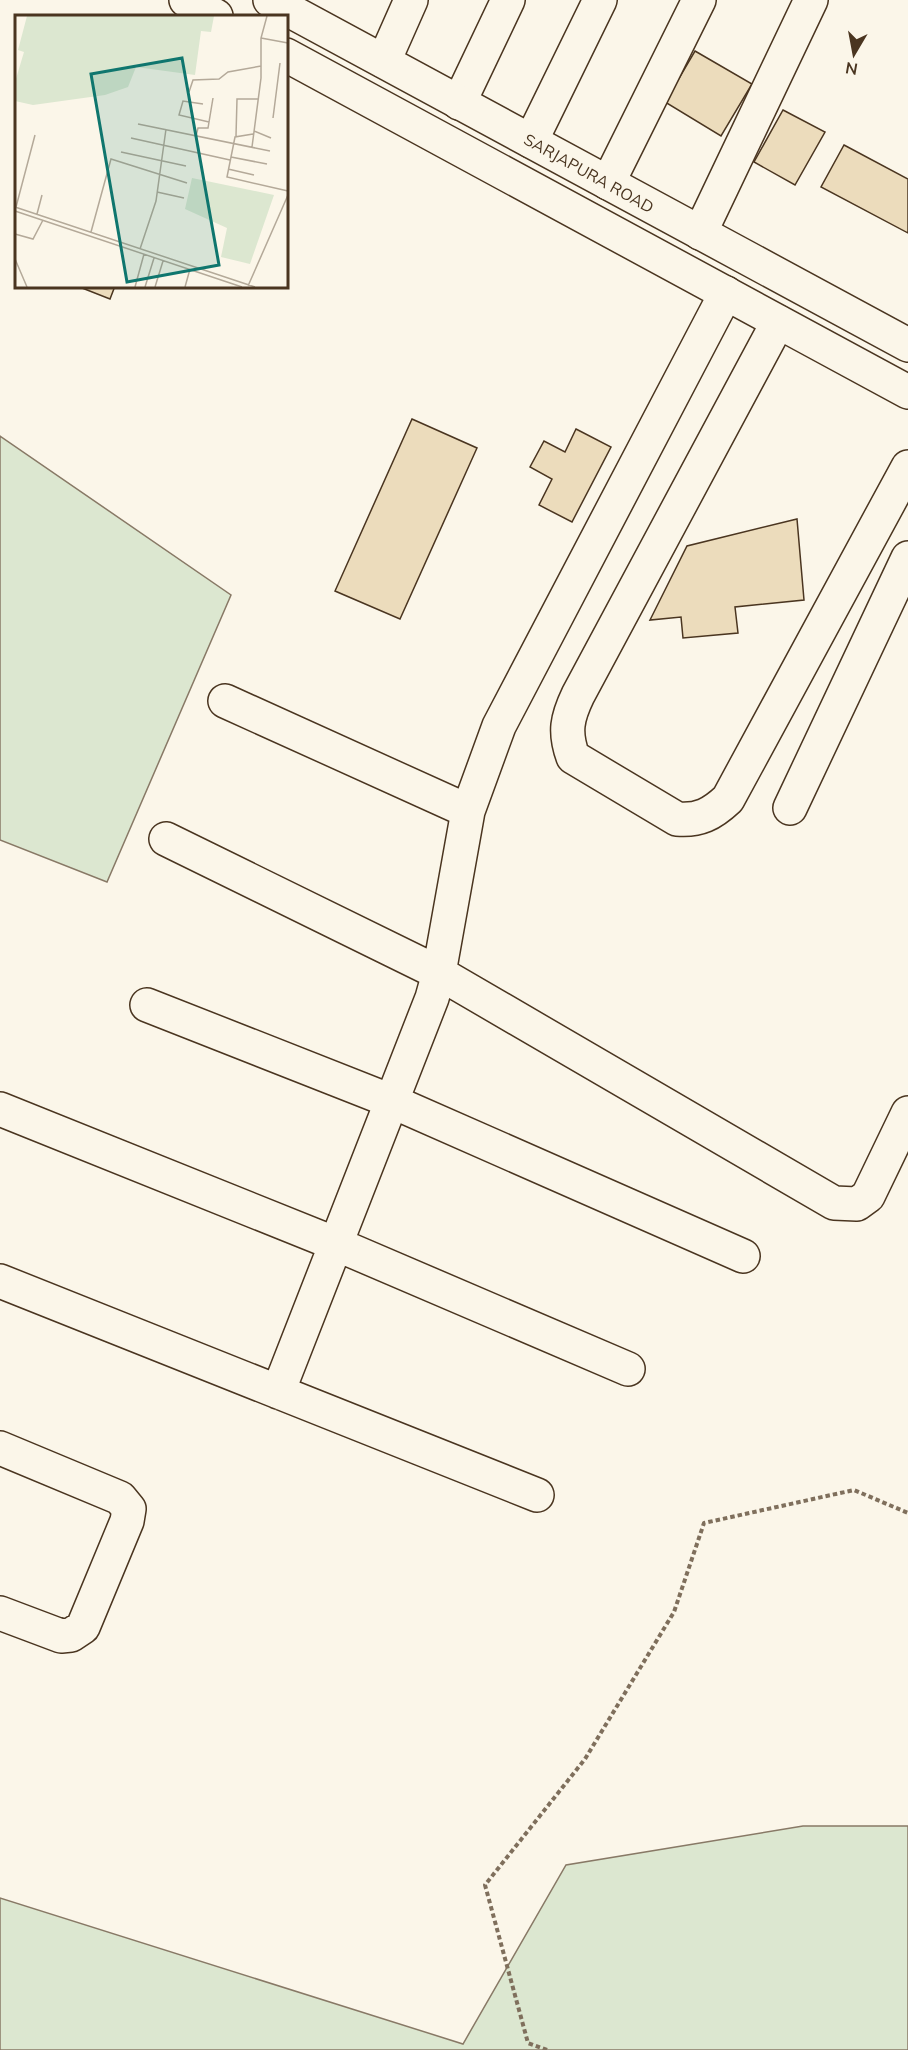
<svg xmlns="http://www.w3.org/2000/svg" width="908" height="2050" viewBox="0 0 908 2050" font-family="Mulish,sans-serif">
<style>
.green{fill:#dce7d0;stroke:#887966;stroke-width:1.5}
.building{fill:#ecdcbc;stroke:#4a3520;stroke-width:1.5}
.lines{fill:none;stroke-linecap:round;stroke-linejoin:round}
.minor-casing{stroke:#4a3520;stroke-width:36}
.major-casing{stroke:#4a3520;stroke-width:36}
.path{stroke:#7f6f5c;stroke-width:4;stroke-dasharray:4.5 3;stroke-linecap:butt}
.minor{stroke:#fbf6e9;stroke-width:33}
.major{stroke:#fbf6e9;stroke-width:33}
.labels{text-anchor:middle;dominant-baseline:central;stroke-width:4.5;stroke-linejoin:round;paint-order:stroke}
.street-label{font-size:16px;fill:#4a3520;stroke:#fbf6e9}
.inset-road{fill:none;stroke:#b4a999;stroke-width:1.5}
.view{fill:#0f766e;fill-opacity:0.15;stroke:#0f766e;stroke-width:3}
.inset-edge{fill:none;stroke:#4a3520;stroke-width:3}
</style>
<rect width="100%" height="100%" fill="#fbf6e9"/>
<path class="green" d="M0,436l231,159 -124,287 -107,-42z
M803,1826h105v224h-908v-152l463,146 103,-179z"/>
<path class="building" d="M695,51l57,33 -31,52 -56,-34z
M783,110l42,22 -30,53 -41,-23z
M844,145l64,34v54l-87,-46z
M77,286h38l-5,13z
M412,419l65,29 -77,171 -65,-28z
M576,429l35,18 -39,75 -33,-17 13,-26 -22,-12 14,-26 21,11z
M797,519l7,81 -69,7 3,26 -55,5 -2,-21 -31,3 37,-74z"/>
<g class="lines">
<defs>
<path id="minor" d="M384,61l27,-61
M459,103l49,-103
M531,141l69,-141
M608,183l91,-183
M700,233l111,-233
M778,322l-200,373c-11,23 -14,37 -5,62l104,62c22,2 35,-5 51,-20l180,-332
M225,701l243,110
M790,808l118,-250
M166,839l273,134 395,230 23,1 11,-8 40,-83
M147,1005l244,96 352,155
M0,1109l336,135 292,125
M0,1281l537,214
M278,1392l154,-394 7,-25 29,-162 31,-85 227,-433
M0,1448l120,50 9,11 -2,12 -44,106 -12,8 -10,1 -61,-23"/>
<path id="major" d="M186,0l30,16
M270,0l638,345
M286,55l622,337"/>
</defs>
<use href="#minor" class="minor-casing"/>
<use href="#major" class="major-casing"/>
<path class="path" d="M547,2050l-19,-7 -43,-158 100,-126 89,-147 30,-89 150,-33 54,23"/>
<use href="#minor" class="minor"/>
<use href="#major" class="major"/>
</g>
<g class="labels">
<g class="street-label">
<text transform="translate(589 173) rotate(29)">SARJAPURA ROAD</text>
</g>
</g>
<g transform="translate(15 15)">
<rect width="273" height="273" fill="#fbf6e9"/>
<path d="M12,1h187l-3,16 -10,-1 -6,44 -59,-8 -8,20 -23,8 -72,10 -18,-4v-19l9,-30 -6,-2zM177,163l82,17 -24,69 -29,-7 6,-29 -42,-19z" fill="#dce7d0"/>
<path class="inset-road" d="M246,23l27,5M174,77l4,-12 26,-1 9,-7 33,-6M188,89l-20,-3 -4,14 30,7M258,103l7,-55M123,109l132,27M239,116l17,7M238,119l-18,3 -8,40 61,14M181,121l2,-8h10l5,-30M221,121l1,-37h21M116,123l99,22M237,132l9,-69v-40l6,-22M106,137l65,14M216,142l36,7M213,154l26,6M142,177l27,6M0,192l240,80M1,192l19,-72M0,196l227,76M22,199l5,-19M76,217l20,-73 76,24M0,219l18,5 10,-19M125,234l16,-48 10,-72M0,244l12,28M233,271l40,-91M120,272l9,-33M130,272l9,-29M140,272l8,-26M170,272l5,-18"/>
<path class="view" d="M167,43l37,207 -92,17 -36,-208z"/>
<rect width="273" height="273" class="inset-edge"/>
</g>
<g transform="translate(854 54) rotate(190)" stroke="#fbf6e9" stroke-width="4.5" paint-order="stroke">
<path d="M0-4.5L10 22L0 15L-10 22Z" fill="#4a3520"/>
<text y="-9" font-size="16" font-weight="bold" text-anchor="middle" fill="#4a3520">N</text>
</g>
</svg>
